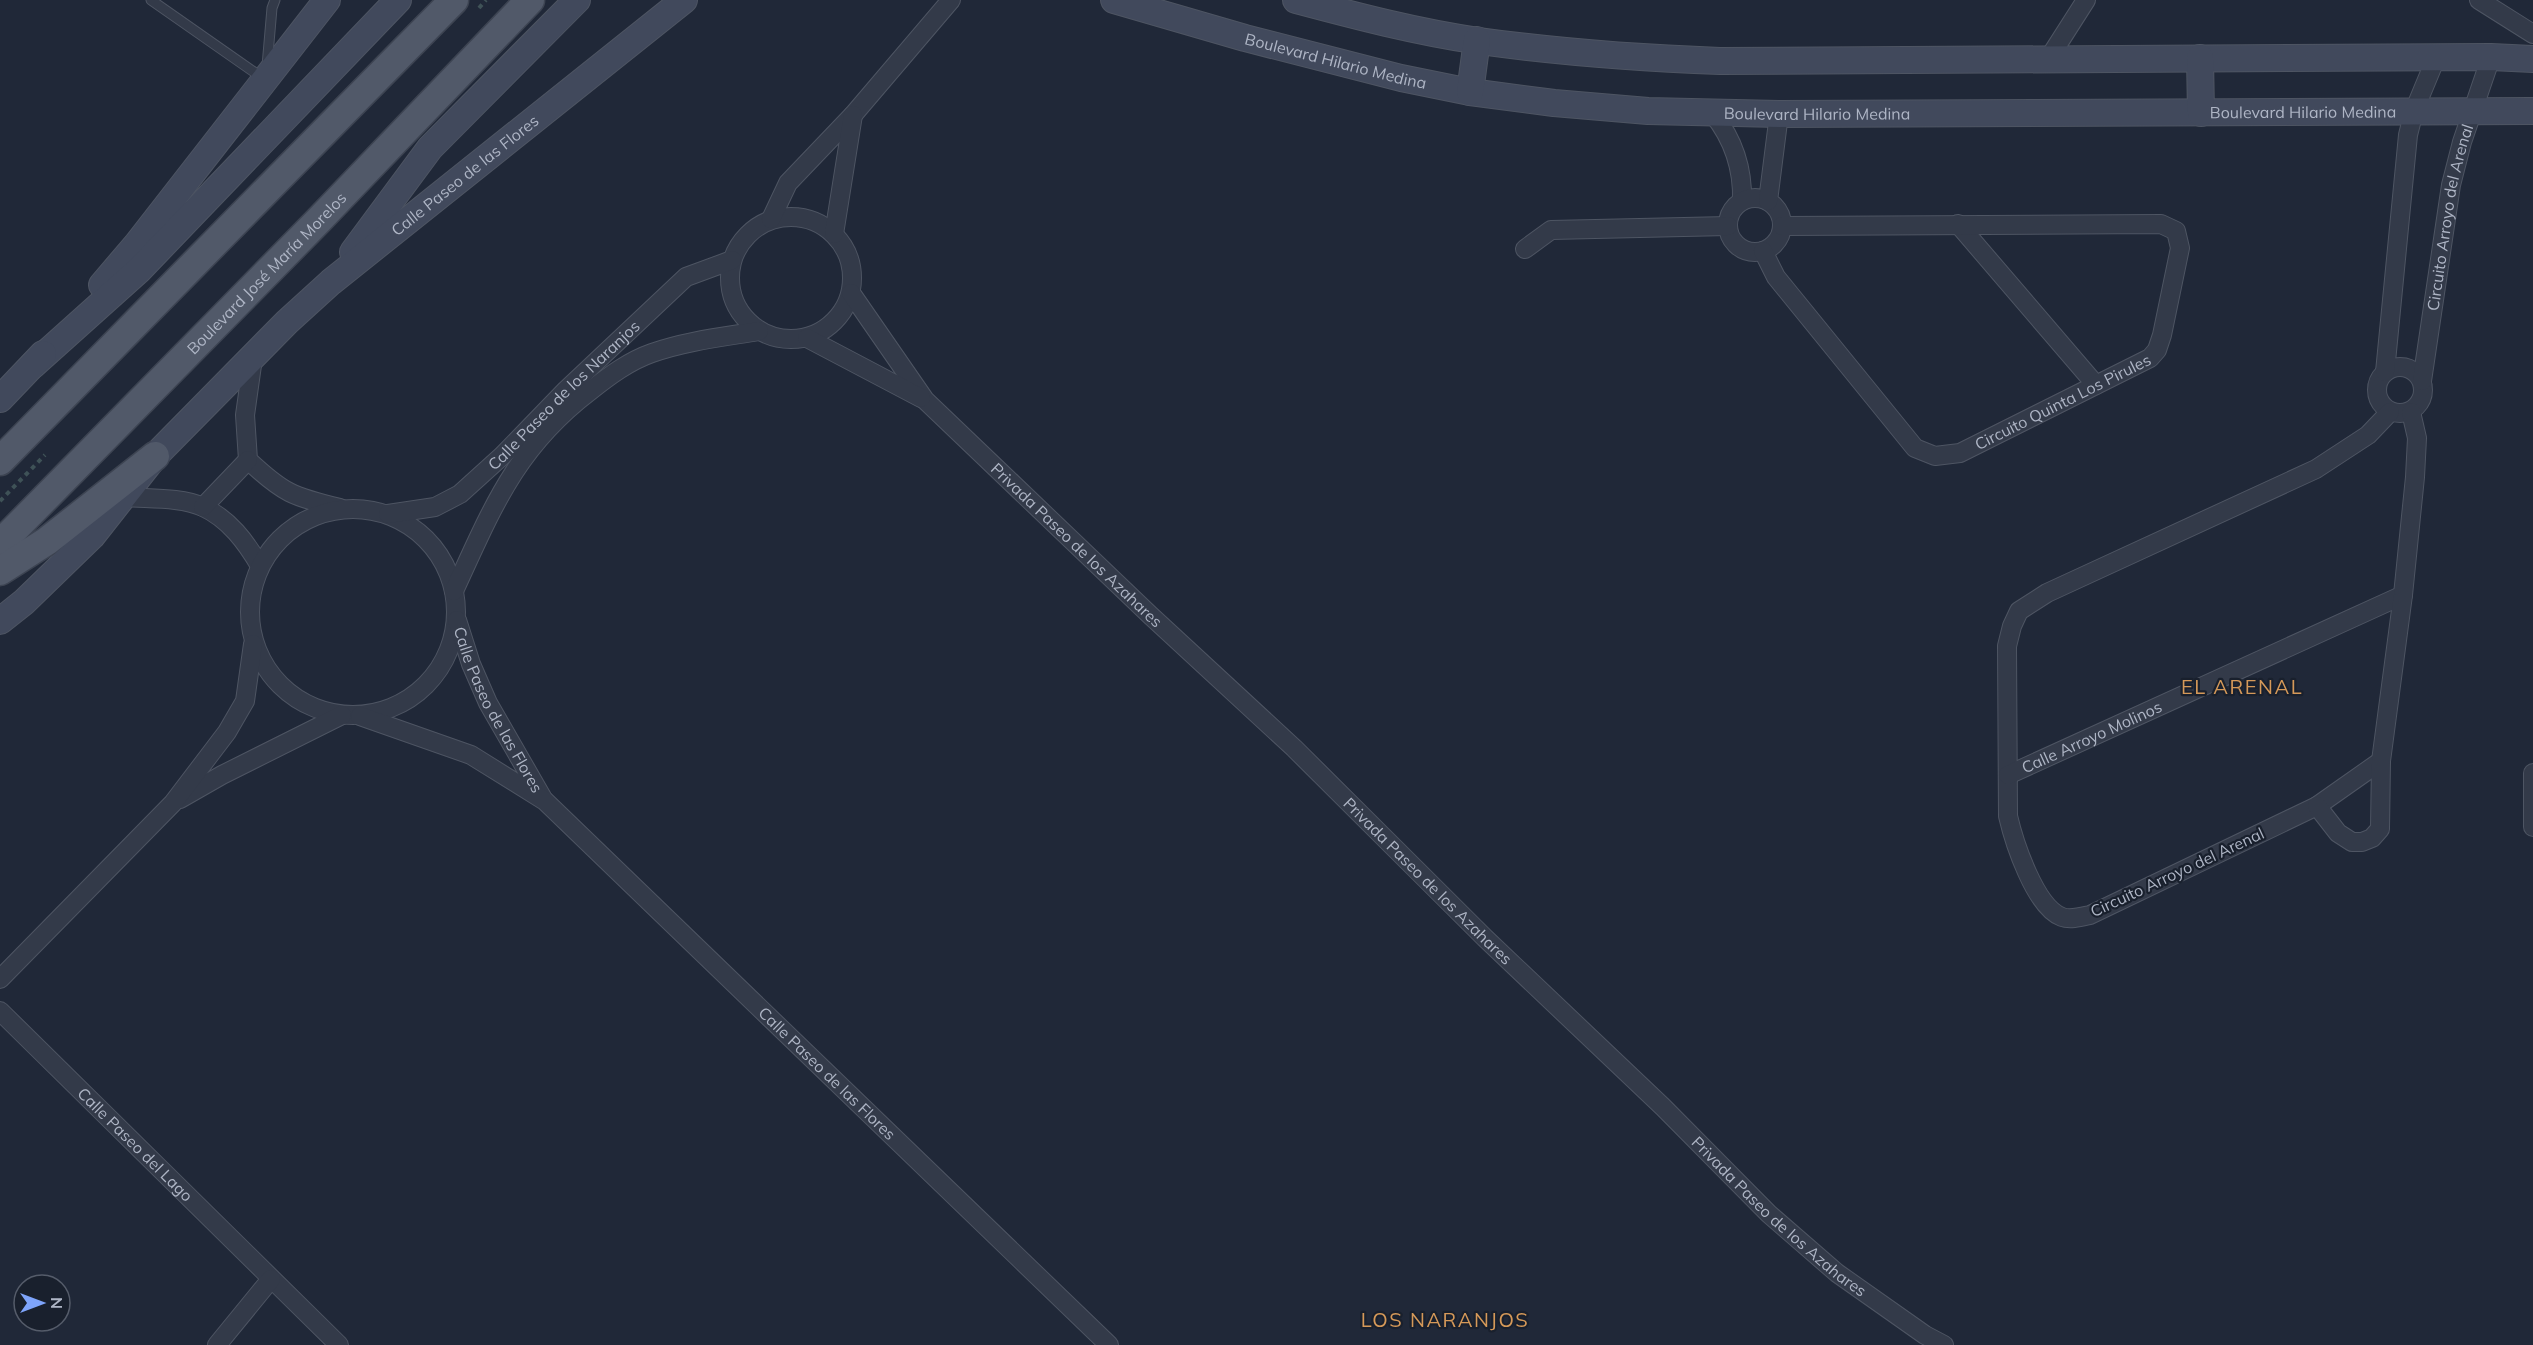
<svg xmlns="http://www.w3.org/2000/svg" width="2533" height="1345" viewBox="0 0 2533 1345" font-family="Mulish,sans-serif">
<style>
.lines{fill:none;stroke-linecap:round;stroke-linejoin:round}
.lane-casing{stroke:#4e5563;stroke-width:11}
.street-casing{stroke:#4e5563;stroke-width:20}
.secondary-casing{stroke:#4e5563;stroke-width:28}
.primary-casing{stroke:#3d4452;stroke-width:31}
.path{stroke:#3f5257;stroke-width:4;stroke-dasharray:4.5 4.5;stroke-linecap:butt}
.lane{stroke:#333a49;stroke-width:9}
.street{stroke:#333a49;stroke-width:18}
.secondary{stroke:#41495c;stroke-width:26}
.primary{stroke:#515969;stroke-width:28}
.labels{text-anchor:middle;dominant-baseline:central;stroke-width:4.5;stroke-linejoin:round;paint-order:stroke}
.street-label{font-size:16px;fill:#aeb5c5;stroke:#19202d}
.quarter-label{font-size:20px;letter-spacing:1.5px;fill:#d59959;stroke:#19202d}
</style>
<rect width="100%" height="100%" fill="#202838"/>
<g class="lines">
<defs>
<path id="lane" d="M151,0l113,79
M267,66l5,-58 3,-8"/>
<g id="street">
<path d="M2479,0l54,34"/>
<path d="M2049,58l37,-58"/>
<path d="M1713,114c20,25 30,54 29,87"/>
<circle cx="1755" cy="225" r="27"/>
<path d="M1768,201l11,-87"/>
<circle cx="791" cy="278" r="61"/>
<path d="M771,219l17,-36 65,-68 98,-115"/>
<path d="M1958,224l138,161"/>
<path d="M834,234l19,-119"/>
<path d="M1525,249l26,-19 177,-4"/>
<path id="s1" d="M1763,251l13,26 139,171 20,8 25,-3 190,-95 7,-8 5,-15 18,-87 -4,-17 -15,-7 -379,2"/>
<path id="s2" d="M851,293l74,107 225,215 144,133 191,190 178,169 106,107 68,59 88,62 19,10"/>
<path d="M807,338l114,60"/>
<path d="M253,358l-8,57 3,45c35,33 45,37 92,48"/>
<circle cx="2400" cy="390" r="23"/>
<path d="M2385,372l23,-237 6,-24 22,-53"/>
<path id="s3" d="M2422,381l29,-196 11,-43 29,-85"/>
<path d="M125,497c24,2 56,0 78,10 26,12 43,35 57,59"/>
<path d="M203,507l45,-47"/>
<circle cx="353" cy="612" r="103"/>
<path id="s4" d="M388,514l47,-7 25,-13 42,-38 64,-66 120,-113 46,-17"/>
<path d="M454,591c38,-82 61,-143 136,-200 19,-15 39,-30 62,-38 34,-12 71,-16 107,-22"/>
<path id="s5" d="M457,620l14,44 17,39 54,94"/>
<path id="s6" d="M360,716l111,39 74,46 564,544"/>
<path d="M2381,761l-64,45 -227,109c-9,2 -20,5 -28,2 -27,-10 -48,-75 -54,-101l-1,-170 5,-20 7,-15 28,-18 269,-124 52,-34 22,-23"/>
<path d="M2533,773v54"/>
<path id="s7" d="M2008,775l395,-180"/>
<path d="M180,799l42,-24 120,-60"/>
<path d="M2317,806l21,27 14,9h10l10,-4 8,-9 1,-68 22,-166 12,-118 2,-39 -6,-26"/>
<path d="M0,979l173,-176 35,-46 19,-25 18,-31 8,-57"/>
<path id="s8" d="M0,1011l339,334"/>
<path d="M217,1345l54,-66"/>
</g>
<g id="secondary">
<path id="s9" d="M1114,0l131,38 156,40 69,14 84,11 94,8 131,3 754,-3"/>
<path d="M1296,0c60,16 121,32 183,41 80,11 160,17 241,20l771,-4 42,2"/>
<path d="M2200,58l1,55"/>
<path d="M1470,92l7,-52"/>
<path d="M353,252l77,-104 147,-148"/>
<path d="M102,285l35,-41 190,-244"/>
<path d="M33,365l106,-95 259,-270"/>
<path d="M0,399l43,-45"/>
<path id="s10" d="M0,621l24,-19 68,-66 63,-80 132,-134 44,-40 353,-282"/>
</g>
<g id="primary">
<path d="M0,461l454,-461"/>
<path id="s11" d="M0,544l319,-324 211,-220"/>
<path d="M0,571l47,-30 108,-85"/>
</g>
</defs>
<use href="#lane" class="lane-casing"/>
<use href="#street" class="street-casing"/>
<use href="#secondary" class="secondary-casing"/>
<use href="#primary" class="primary-casing"/>
<path class="path" d="M479,8l7,-8
M0,501l45,-46"/>
<use href="#lane" class="lane"/>
<use href="#street" class="street"/>
<use href="#secondary" class="secondary"/>
<use href="#primary" class="primary"/>
</g>
<g class="labels">
<g class="street-label">
<text stroke="none"><textPath href="#s9" startOffset="230">Boulevard Hilario Medina</textPath></text>
<text stroke="none"><textPath href="#s9" startOffset="1202">Boulevard Hilario Medina</textPath></text>
<text stroke="none"><textPath href="#s9" startOffset="716">Boulevard Hilario Medina</textPath></text>
<text stroke="none"><textPath href="#s10" startOffset="646">Calle Paseo de las Flores</textPath></text>
<text stroke="none"><textPath href="#s3" startOffset="166">Circuito Arroyo del Arenal</textPath></text>
<text stroke="none"><textPath href="#s11" startOffset="380">Boulevard José María Morelos</textPath></text>
<text stroke="none"><textPath href="#s4" startOffset="219">Calle Paseo de los Naranjos</textPath></text>
<text stroke="none"><textPath href="#s1" startOffset="411">Circuito Quinta Los Pirules</textPath></text>
<text stroke="none"><textPath href="#s2" startOffset="340">Privada Paseo de los Azahares</textPath></text>
<text stroke="none"><textPath href="#s5" startOffset="99">Calle Paseo de las Flores</textPath></text>
<text stroke="none"><textPath href="#s7" startOffset="92">Calle Arroyo Molinos</textPath></text>
<text transform="translate(2177 872) rotate(-25)">Circuito Arroyo del Arenal</text>
<text stroke="none"><textPath href="#s2" startOffset="826">Privada Paseo de los Azahares</textPath></text>
<text stroke="none"><textPath href="#s6" startOffset="597">Calle Paseo de las Flores</textPath></text>
<text stroke="none"><textPath href="#s8" startOffset="190">Calle Paseo del Lago</textPath></text>
<text stroke="none"><textPath href="#s2" startOffset="1312">Privada Paseo de los Azahares</textPath></text>
</g>
<g class="quarter-label">
<text x="2242" y="686">EL ARENAL</text>
<text x="1445" y="1319">LOS NARANJOS</text>
</g>
</g>
<g transform="translate(42 1303) rotate(90)"><circle r="28" fill="#19202d" stroke="#555c6a" stroke-width="1.5"/>
<path d="M0-4.5L10 22L0 15L-10 22Z" fill="#7ea4fa"/>
<text y="-9" font-size="16" font-weight="bold" text-anchor="middle" fill="#aeb5c5">N</text>
</g>
</svg>
